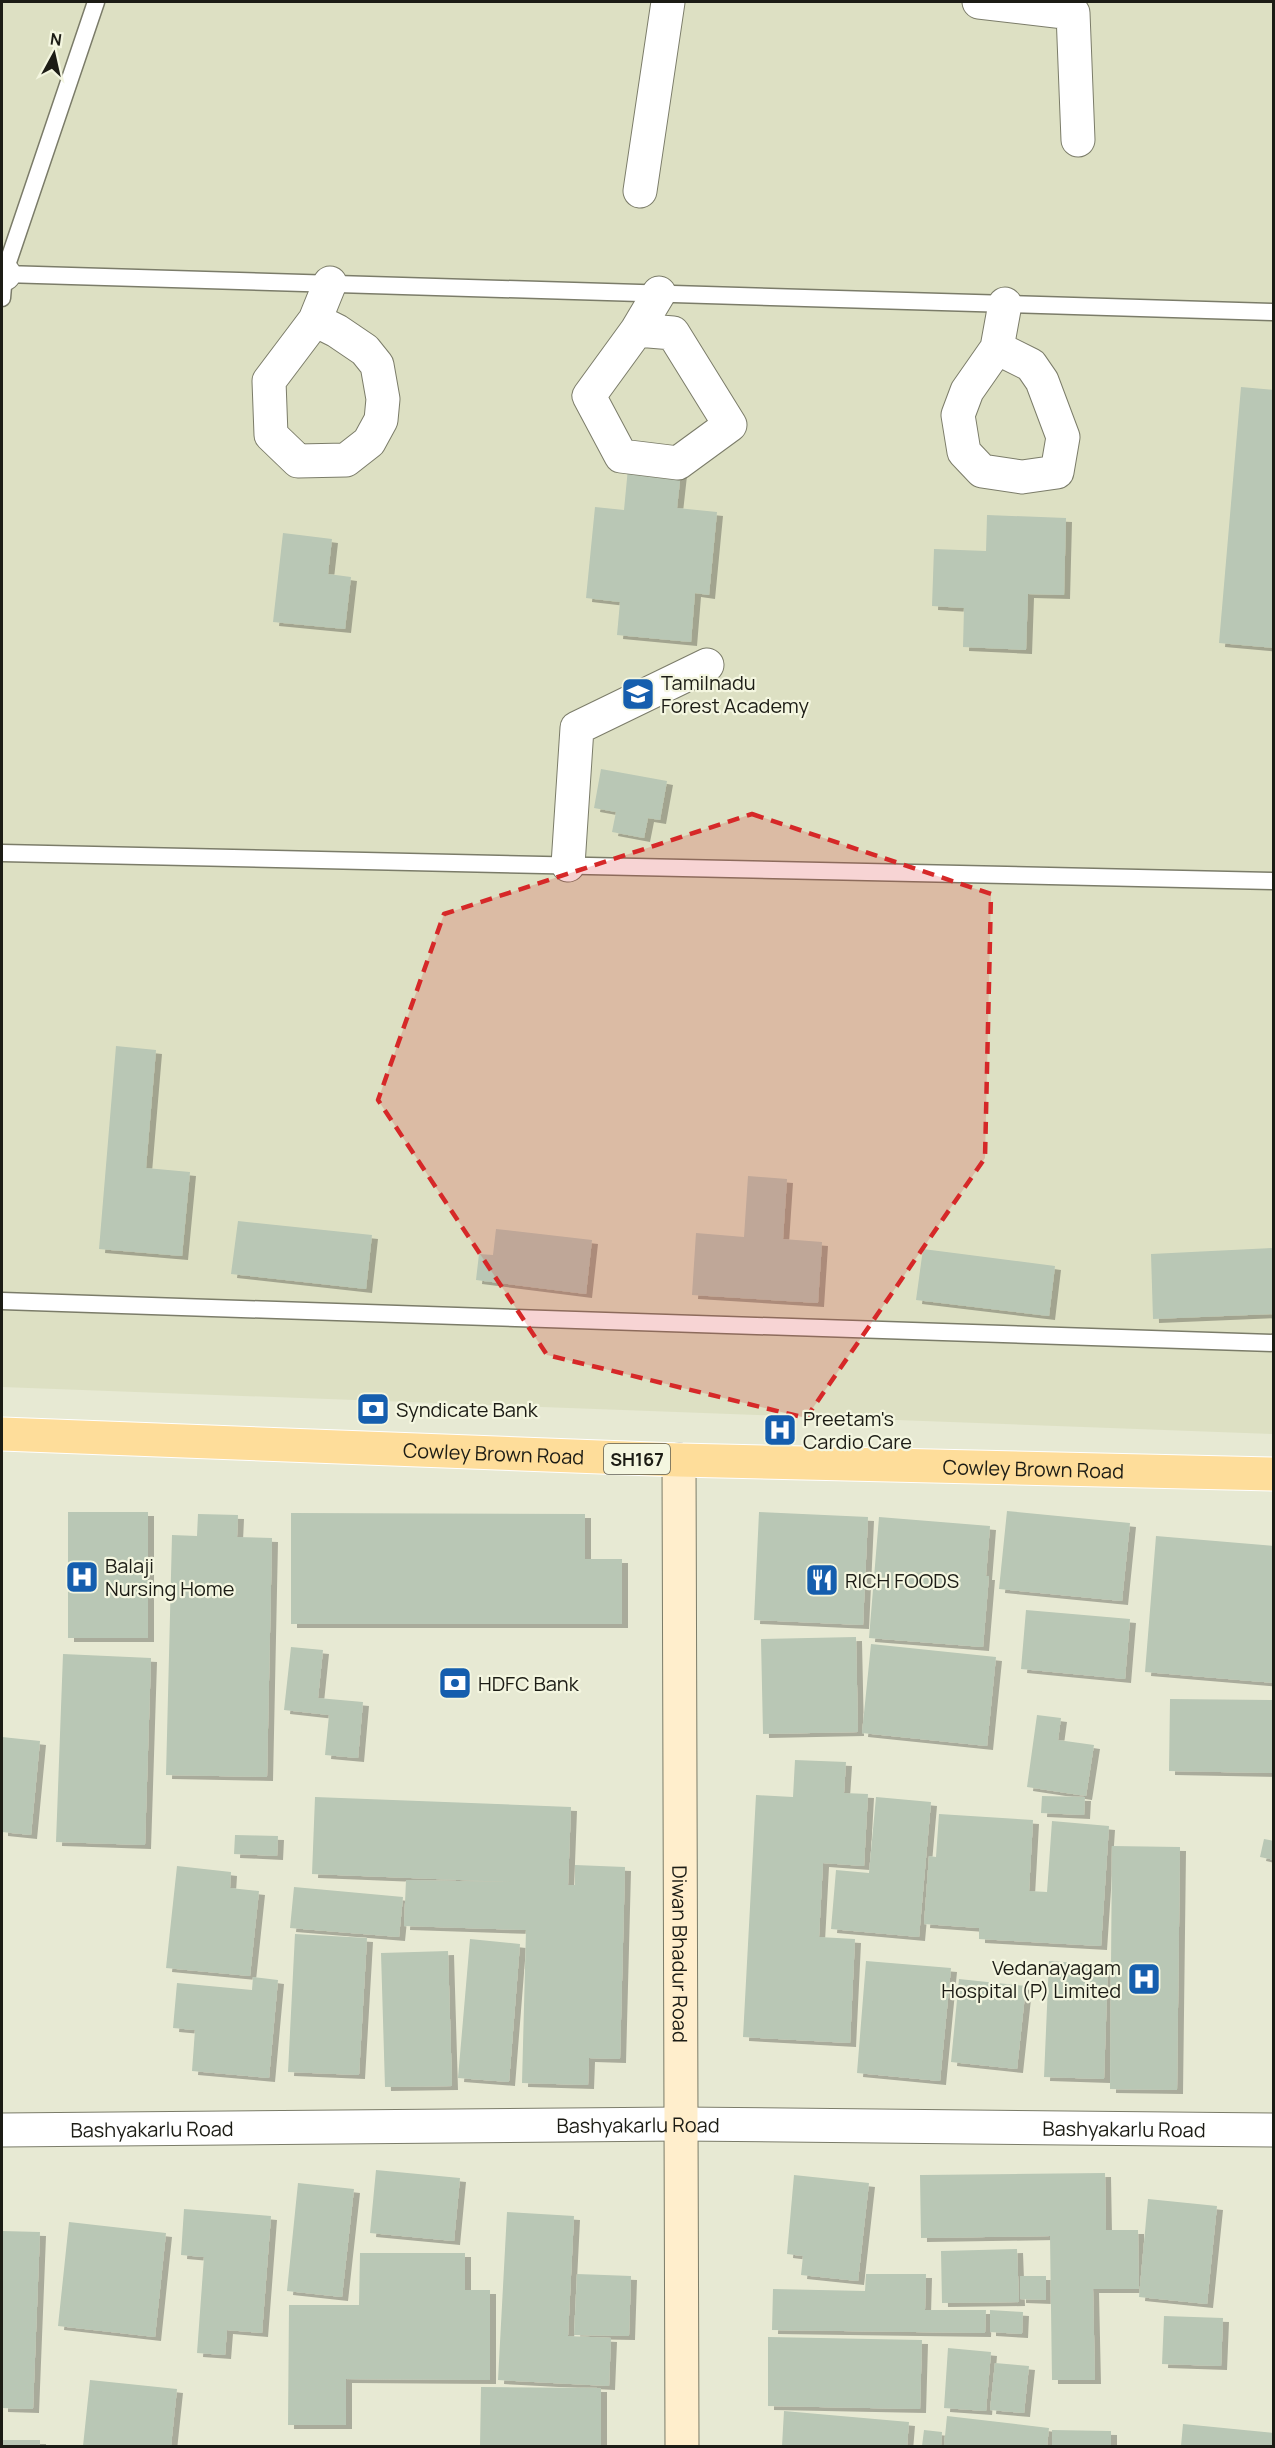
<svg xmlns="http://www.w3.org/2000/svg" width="1275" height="2448" viewBox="0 0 1275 2448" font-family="Manrope,sans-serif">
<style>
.built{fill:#dde0c3}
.building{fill:#b9c7b5;filter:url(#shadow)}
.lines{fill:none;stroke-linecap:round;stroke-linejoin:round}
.lane-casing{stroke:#7b7c69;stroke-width:19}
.street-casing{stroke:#7b7c69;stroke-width:35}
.secondary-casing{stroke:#7b7c69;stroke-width:35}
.primary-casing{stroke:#fff;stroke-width:35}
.lane{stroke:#fff;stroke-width:16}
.street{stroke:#fff;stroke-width:33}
.secondary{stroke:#fec;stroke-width:33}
.primary{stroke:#fedd9a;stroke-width:33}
.marked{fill:#d62828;fill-opacity:0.2;stroke:#d62828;stroke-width:4.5;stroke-dasharray:12 8;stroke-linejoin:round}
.labels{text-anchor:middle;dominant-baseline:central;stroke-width:4.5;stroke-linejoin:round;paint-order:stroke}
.shield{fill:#f4f6e0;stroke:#5d5d52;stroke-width:1.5}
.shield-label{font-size:18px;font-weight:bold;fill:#1c1c15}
.poi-label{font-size:20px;fill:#1c1c15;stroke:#f4f6e0;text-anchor:start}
.street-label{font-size:20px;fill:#1c1c15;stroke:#f4f6e0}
</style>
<defs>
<filter id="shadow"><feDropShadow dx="6" dy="4" stdDeviation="0" flood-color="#0004"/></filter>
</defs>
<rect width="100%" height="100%" fill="#e7e9d3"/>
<path class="built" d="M2,2h1271v1432l-1271,-47z"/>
<path class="building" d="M1241,387l33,3v258l-55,-5z
M628,468l53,4 -4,36 40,4 -8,83 -14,-2 -4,49 -74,-7 3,-33 -34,-4 9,-91 29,3z
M987,515l79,3 -2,77 -36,-1 -2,56 -63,-3 1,-39 -32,-2 2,-57 52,2z
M283,533l49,6 -4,35 23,3 -6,52 -72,-7z
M601,769l66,12 -7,39 -12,-2 -4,20 -32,-6 4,-20 -22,-4z
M116,1046l40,4 -10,118 44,4 -8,84 -83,-7z
M748,1176l39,3 -4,60 39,3 -4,61 -126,-8 4,-62 48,4z
M238,1221l134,14 -6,54 -135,-15z
M496,1229l96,11 -6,54 -110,-14 3,-26 14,1z
M1274,1248v66l-121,5 -2,-65z
M923,1249l132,17 -6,50 -133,-16z
M1007,1511l123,12 -8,78 -123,-12z
M68,1512h80v126h-80z
M759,1512l109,5 -5,108 -109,-5z
M291,1513l294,1v45h37v65h-331z
M198,1514l40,1 -1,22 35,1 -5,239 -101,-2 6,-240 25,1z
M879,1517l111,9 -4,50h3l-6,71 -114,-9z
M1156,1536l118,10v137l-129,-11z
M1026,1610l104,9 -5,60 -104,-10z
M856,1637l2,95 -95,2 -2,-95z
M871,1644l125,13 -9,89 -125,-13z
M291,1647l32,3 -5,48 45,4 -5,56 -33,-3 4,-40 -45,-5z
M63,1654l88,4 -6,187 -89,-3z
M1170,1699l104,1v73l-105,-2z
M1037,1715l24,3 -3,22 36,5 -8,51 -59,-9z
M2,1737l38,4 -9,94 -29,-3z
M795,1760l51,2 -2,31 24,1 -4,72 -41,-3 -4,74 36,2 -5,104 -107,-6 13,-242 37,2z
M1042,1796l43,1 -1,18 -43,-2z
M315,1797l256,10 -3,78h7v-20l50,2 -5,192 -31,-1 -1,27 -66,-2 4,-153 -122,-4 2,-46 107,2 -201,-8z
M876,1797l55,5 -12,135 -88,-8 5,-59 33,3z
M939,1814l94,6 -4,71 18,1 5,-71 57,5 -8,120 -122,-7v-11l-55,-4 5,-68 7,1z
M235,1835l43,1 -1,20 -43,-2z
M1264,1839l10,2v19l-14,-3z
M1112,1846l68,1 -3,243 -67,-1z
M177,1866l54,6 -1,16 29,3 -9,85 -84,-8z
M294,1887l109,10 -4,40 -109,-9z
M295,1934l72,4 -8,137 -71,-3z
M470,1939l50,5 -11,138 -51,-4z
M448,1951l4,135 -67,1 -4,-134z
M866,1961l85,7 -11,113 -83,-8z
M1049,1961l59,4 -4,114 -60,-2z
M253,1977l25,3 -9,98 -77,-7 3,-41 -22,-2 4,-45 75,7z
M959,1979l67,7 -9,83 -66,-7z
M376,2170l84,8 -6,63 -84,-8z
M1105,2173l1,57h32l1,59h-46l2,91h-43l-2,-144 -129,2 -1,-63z
M794,2175l75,8 -11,98 -57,-6 2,-19 -16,-2z
M298,2183l56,6 -12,108 -55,-6z
M1148,2199l69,7 -10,98 -68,-7z
M184,2209l87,7 -9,117 -35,-3 -2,25 -28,-2 7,-96 -23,-2z
M507,2212l67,4 -6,120 43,2 -2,48 -111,-6z
M69,2222l97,11 -11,104 -97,-11z
M2,2231l38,1 -7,177 -31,-1z
M1017,2249l2,53 -77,1 -1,-52z
M360,2253h105v37h25v90l-144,-1v46h-58l1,-120h70z
M577,2274l54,2 -2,60 -55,-1z
M866,2274h60l-1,36h61l-1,23 -213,-3 1,-41 92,2z
M1020,2276h26v24l-26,-1z
M990,2310l33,2 -1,22 -32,-2z
M1164,2316l59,2 -2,48 -59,-2z
M768,2337l154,3 -2,69 -152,-3z
M948,2348l43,4 -5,59 -42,-3z
M995,2363l34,3 -5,47 -34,-3z
M90,2380l87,9 -6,57h-88z
M481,2387l120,1v58h-121z
M784,2411l125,11 -2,24h-125z
M947,2416l102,12 -2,18h-103z
M1183,2424l91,9v13h-93z
M924,2430l18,2 -1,14h-19z
M1052,2430l59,1v15h-59z
M2,2440h38v6h-38z"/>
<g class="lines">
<defs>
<path id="lane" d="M4,274l1270,38
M2,298l2,-24 92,-272
M2,853l1272,28
M2,1301l1272,42"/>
<g id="street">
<path d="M979,2l94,11 5,127"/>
<path d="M640,191l28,-189"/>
<path d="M2,273l2,1"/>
<path d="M315,320l22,11 28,19 12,15 6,34 -2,21 -12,22 -23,18 -48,1 -27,-26 -2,-54 46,-61 15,-37"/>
<path d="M637,330l36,3 57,92 -52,38 -57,-7 -32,-60 48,-66 22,-37"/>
<path d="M997,348l34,17 11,16 21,56 -6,35 -35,5 -40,-6 -18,-19 -6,-37 9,-24 30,-43 8,-44"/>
<path d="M568,865l9,-137 130,-63"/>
<path id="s1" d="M2,2130l678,-6 594,6"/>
</g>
<g id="secondary">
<path id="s2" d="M679,1460l3,986"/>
</g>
<g id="primary">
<path id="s3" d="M2,1434l677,26 595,14"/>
</g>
</defs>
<use href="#lane" class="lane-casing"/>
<use href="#street" class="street-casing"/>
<use href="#secondary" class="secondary-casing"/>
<use href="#primary" class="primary-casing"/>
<use href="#lane" class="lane"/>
<use href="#street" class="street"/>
<use href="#secondary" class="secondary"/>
<use href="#primary" class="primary"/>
</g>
<path class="marked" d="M752,814l239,80 -6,264 -179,260 -259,-63 -169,-255 66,-186z"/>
<defs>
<symbol id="university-square" viewBox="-11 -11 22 22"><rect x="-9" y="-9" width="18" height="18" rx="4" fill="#155eae" stroke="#f4f6e0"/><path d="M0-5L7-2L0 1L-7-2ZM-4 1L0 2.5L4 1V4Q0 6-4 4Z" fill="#fff"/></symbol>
<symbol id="bank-square" viewBox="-11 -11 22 22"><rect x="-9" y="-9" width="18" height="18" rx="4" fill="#155eae" stroke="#f4f6e0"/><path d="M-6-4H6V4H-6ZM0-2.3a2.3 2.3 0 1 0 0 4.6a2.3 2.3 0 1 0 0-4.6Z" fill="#fff"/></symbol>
<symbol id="hospital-square" viewBox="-11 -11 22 22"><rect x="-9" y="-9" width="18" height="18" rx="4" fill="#155eae" stroke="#f4f6e0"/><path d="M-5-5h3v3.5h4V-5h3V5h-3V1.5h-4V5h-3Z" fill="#fff"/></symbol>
<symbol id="restaurant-square" viewBox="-11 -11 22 22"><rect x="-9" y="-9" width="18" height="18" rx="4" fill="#155eae" stroke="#f4f6e0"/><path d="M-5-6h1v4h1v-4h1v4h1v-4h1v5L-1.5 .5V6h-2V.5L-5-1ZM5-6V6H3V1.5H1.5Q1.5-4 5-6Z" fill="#fff"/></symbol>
</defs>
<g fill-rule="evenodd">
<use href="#university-square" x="619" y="675" width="38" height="38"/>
<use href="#bank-square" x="354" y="1390" width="38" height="38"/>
<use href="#hospital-square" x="761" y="1411" width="38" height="38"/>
<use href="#hospital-square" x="63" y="1558" width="38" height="38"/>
<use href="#restaurant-square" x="803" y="1561" width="38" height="38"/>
<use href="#bank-square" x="436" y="1664" width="38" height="38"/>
<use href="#hospital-square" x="1125" y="1960" width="38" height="38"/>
</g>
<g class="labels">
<rect class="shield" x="604" y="1444" width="66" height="30" rx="4.5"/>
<g class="shield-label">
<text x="637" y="1459">SH167</text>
</g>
<g class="poi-label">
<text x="661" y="682">Tamilnadu<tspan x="661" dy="23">Forest Academy</tspan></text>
<text x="396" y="1409">Syndicate Bank</text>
<text x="803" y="1418">Preetam's<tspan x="803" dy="23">Cardio Care</tspan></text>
<text x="105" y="1565">Balaji<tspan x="105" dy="23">Nursing Home</tspan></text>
<text x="845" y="1580">RICH FOODS</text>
<text x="478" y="1683">HDFC Bank</text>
<text x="1121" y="1967" text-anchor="end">Vedanayagam<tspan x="1121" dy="23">Hospital (P) Limited</tspan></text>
</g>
<g class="street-label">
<text stroke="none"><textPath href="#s3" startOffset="492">Cowley Brown Road</textPath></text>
<text stroke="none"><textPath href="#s3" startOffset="1032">Cowley Brown Road</textPath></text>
<text stroke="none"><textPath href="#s2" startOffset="494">Diwan Bhadur Road</textPath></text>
<text stroke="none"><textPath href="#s1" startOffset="636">Bashyakarlu Road</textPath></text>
<text stroke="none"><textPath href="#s1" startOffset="150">Bashyakarlu Road</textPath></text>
<text stroke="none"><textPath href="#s1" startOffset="1122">Bashyakarlu Road</textPath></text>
</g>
</g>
<rect width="1275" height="2448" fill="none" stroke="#1c1c15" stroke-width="6"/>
<g transform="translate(54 54) rotate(8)" stroke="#f4f6e0" stroke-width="4.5" paint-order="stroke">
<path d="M0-4.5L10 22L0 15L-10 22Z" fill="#1c1c15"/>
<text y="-9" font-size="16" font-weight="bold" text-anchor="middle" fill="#1c1c15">N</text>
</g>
</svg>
